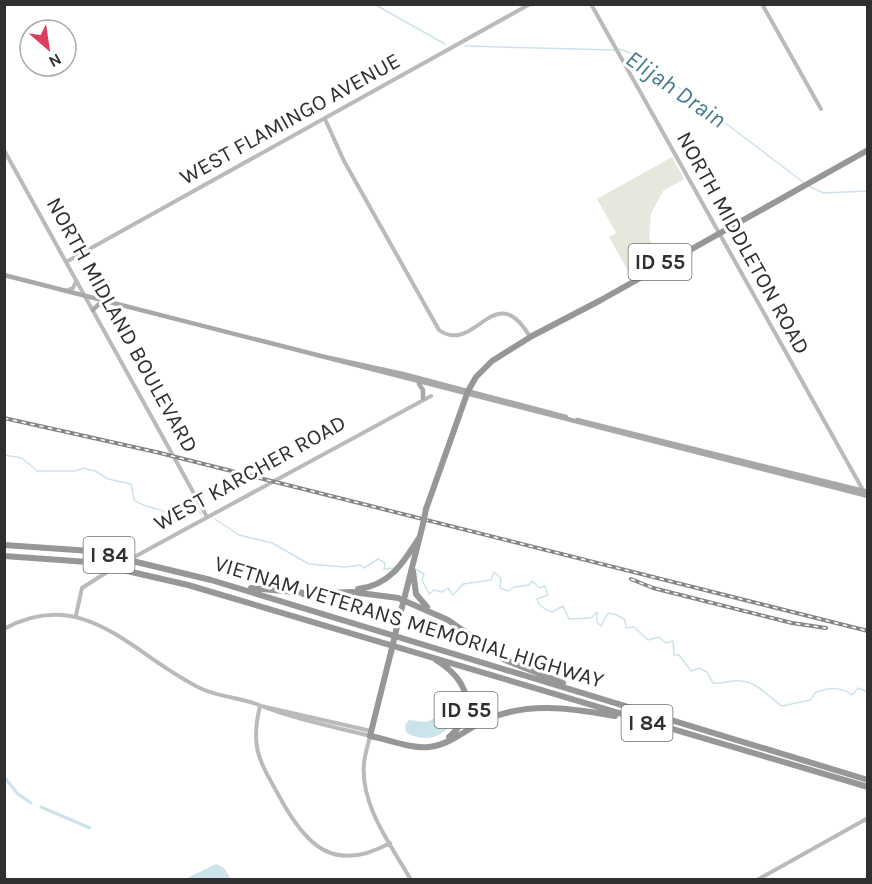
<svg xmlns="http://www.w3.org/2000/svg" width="872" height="884" viewBox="0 0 872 884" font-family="Karla,sans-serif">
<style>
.green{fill:#e5e9dd}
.water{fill:#cde3eb}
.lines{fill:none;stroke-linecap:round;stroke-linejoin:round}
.stream{stroke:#cde3eb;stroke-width:1.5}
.canal{stroke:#cde3eb;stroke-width:3}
.secondary{stroke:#bababa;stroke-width:4}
.primary{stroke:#a8a8a8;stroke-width:4.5}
.highway{stroke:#979797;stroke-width:6}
.rail-casing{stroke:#858585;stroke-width:4}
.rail{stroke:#fff;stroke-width:1.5;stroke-dasharray:4.5;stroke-linecap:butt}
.secondary-bridge{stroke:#bababa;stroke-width:4}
.highway-bridge{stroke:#979797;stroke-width:6}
.labels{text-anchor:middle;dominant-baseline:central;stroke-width:6;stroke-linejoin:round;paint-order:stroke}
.shield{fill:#fff;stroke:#6e6e6e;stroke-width:1.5}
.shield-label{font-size:21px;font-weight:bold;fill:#303030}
.street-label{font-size:22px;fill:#303030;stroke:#fff}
.water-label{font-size:24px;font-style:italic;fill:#437b8e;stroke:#fff}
</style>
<rect width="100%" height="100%" fill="#fff"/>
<path class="green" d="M672,157l12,22 -21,12 -12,23 -2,24 11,21 -29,17 -22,-39 7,-4 -19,-34z"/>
<path class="water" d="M443,715l7,11c-11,13 -29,16 -44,6l-1,-7 4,-5 17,2z
M216,864l8,4 7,11h-46z"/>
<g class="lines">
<path class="stream" d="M374,4l71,40
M465,46l149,4
M619,49l17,6 167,127
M810,187l14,6 44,-2
M4,455l18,3 15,13h38l8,-3 12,3 13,8 23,5 3,16c8,7 21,7 31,12 14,-2 26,-12 36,2
M215,519l24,16 33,8 37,21 36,3 16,-2 3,3 14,-9 7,4 -1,6 10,-1
M414,568l10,6 -2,6 7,14 5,-4 8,2 6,-4 5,7 10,-11 28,-4 3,-8 7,6 -1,10 8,3 6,-4 15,-2 3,-4 8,7 5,-2 3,9 -11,4c1,7 9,11 15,13l11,-6 6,13 22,-1 6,-6v10l4,4 7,-13 9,2 8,5 1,8 8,-1 14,13 11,-3 7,6 7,-2 1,14h5l12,16 8,-3 8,4 6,11c10,2 18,-4 28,-2 17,1 28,17 41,25l28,-6 6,-8c14,-4 24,-6 36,3l6,-7 10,4"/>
<path class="canal" d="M4,777l14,17 13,9
M41,807l49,21"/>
<path class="secondary" d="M591,4l273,488
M762,4l59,105
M325,119l19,42 95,169c36,26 56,-54 91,7
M4,150l203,367
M66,262l464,-258
M65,291l8,-3 3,-7
M147,550l284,-154
M76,615l6,-27 22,-14
M4,629c82,-45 130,28 198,60 18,8 39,9 57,16 35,14 75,22 111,31 -2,9 -5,18 -6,27 -4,42 27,82 47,117
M260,706c-10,41 -1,54 19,90 27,50 55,78 111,47
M261,706l110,25
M757,880l111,-62"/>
<path class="primary" d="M4,275l864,221
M93,310l8,-8
M316,355l87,19 163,43
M419,384l4,6v8
M577,420l291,72"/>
<path class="highway" d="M426,509l42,-118 8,-14 16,-16 40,-25 69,-36 267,-150
M4,545l87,6 120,29 657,200
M4,556l84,6 100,23 680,202
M413,571l3,23 11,13
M251,588l55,5
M358,589c32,-4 45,-26 61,-51
M303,594l49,-2 46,6 50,22 57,40 58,23
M396,631l27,-107
M391,652l-21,84c18,3 40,13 59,11 20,-2 37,-17 54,-26 43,-20 87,-13 132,-5
M436,660c31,19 44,50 13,77"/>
<defs>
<path id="rail" d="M4,418l152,34 712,179
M631,579l22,9 139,35 34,5"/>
</defs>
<use href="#rail" class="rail-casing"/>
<use href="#rail" class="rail"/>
<path class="secondary-bridge" d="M104,574l43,-24"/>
<path class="highway-bridge" d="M423,524l3,-15
M391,652l5,-21"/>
</g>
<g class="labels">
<g class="shield">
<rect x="628.5" y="244" width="63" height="36" rx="4.5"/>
<rect x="83.5" y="537" width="51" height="36" rx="4.5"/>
<rect x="434.5" y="692" width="63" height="36" rx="4.5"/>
<rect x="621.5" y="705" width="51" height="36" rx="4.5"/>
</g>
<g class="shield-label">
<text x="660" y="262">ID 55</text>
<text x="109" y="555">I 84</text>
<text x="466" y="710">ID 55</text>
<text x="647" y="723">I 84</text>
</g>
<g class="street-label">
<text transform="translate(290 119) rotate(-29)">WEST FLAMINGO AVENUE</text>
<text transform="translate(743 243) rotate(61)">NORTH MIDDLETON ROAD</text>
<text transform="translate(122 325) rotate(61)">NORTH MIDLAND BOULEVARD</text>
<text transform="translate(250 473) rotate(-29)">WEST KARCHER ROAD</text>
<text transform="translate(409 622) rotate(17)">VIETNAM VETERANS MEMORIAL HIGHWAY</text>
</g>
<g class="water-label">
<text transform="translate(676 89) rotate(35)">Elijah Drain</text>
</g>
</g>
<rect width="872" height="884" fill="none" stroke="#303030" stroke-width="12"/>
<g transform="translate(48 48) rotate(151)"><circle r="28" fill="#ffffff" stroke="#acacac" stroke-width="1.5"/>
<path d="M0-4.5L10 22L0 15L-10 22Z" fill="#da3f5f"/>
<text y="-9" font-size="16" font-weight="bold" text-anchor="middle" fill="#303030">N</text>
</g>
</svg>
